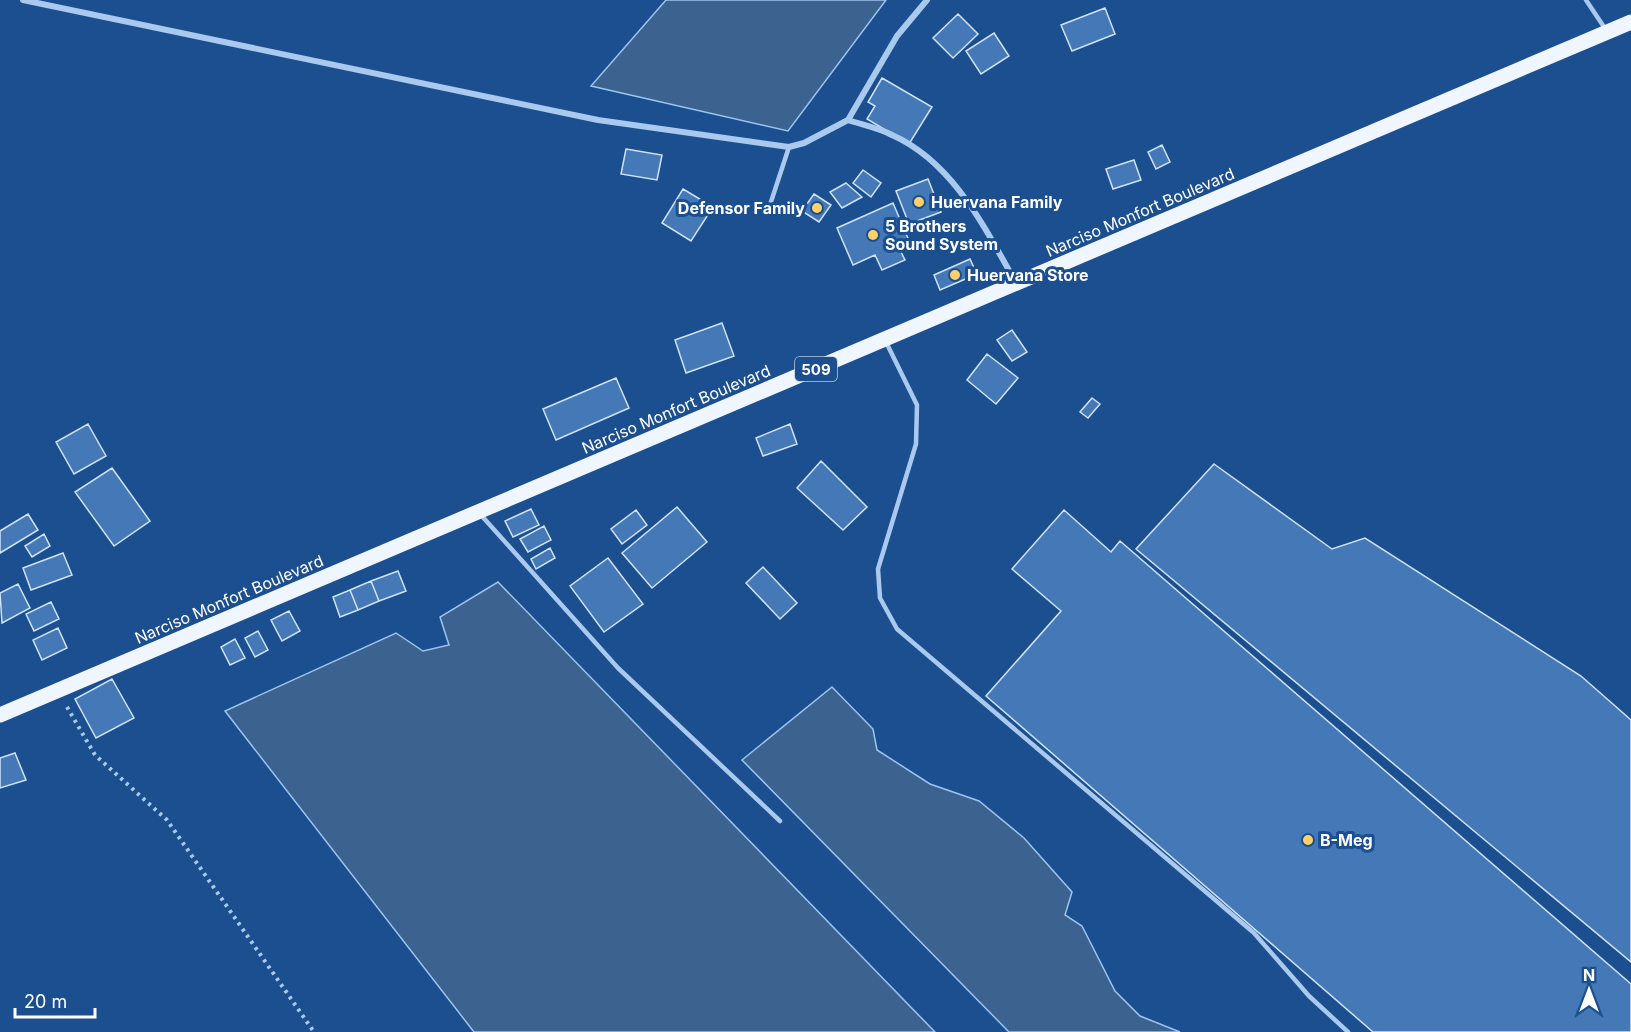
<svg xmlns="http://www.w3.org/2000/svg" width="1631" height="1032" viewBox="0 0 1631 1032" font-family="Inter,sans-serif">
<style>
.water{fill:#3c6290;stroke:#9cc4f0;stroke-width:1.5}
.building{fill:#4478b7;stroke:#cfe3fa;stroke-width:1.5}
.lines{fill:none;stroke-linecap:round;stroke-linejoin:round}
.path{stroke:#a9c9ee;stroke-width:4;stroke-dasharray:3 4.5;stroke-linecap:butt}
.lane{stroke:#a9c9ee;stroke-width:4.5}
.street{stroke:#a9c9ee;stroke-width:6}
.primary{stroke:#f0f6ff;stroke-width:15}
.poi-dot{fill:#ffd166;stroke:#1b4f8f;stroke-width:2}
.labels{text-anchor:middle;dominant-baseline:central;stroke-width:6;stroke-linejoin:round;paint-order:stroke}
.shield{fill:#1b4f8f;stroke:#bbcadd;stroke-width:1.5}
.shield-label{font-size:15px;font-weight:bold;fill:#fff}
.poi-label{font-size:16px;font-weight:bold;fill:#fff;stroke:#1b4f8f;text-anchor:start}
.street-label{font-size:16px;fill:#fff;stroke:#1b4f8f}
</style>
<rect width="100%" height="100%" fill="#1b4f8f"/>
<path class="water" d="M666,0h220l-98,131 -197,-45z
M498,582l437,450h-461l-249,-321 171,-78 27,18 26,-6 -9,-28z
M832,687l41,42 4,21 53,34 49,17 45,37 48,54 -7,23 17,11 33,65 25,25 40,16h-171l-267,-272z"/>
<path class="building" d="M1105,8l10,26 -43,17 -11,-26z
M958,14l20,20 -25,24 -20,-20z
M994,33l15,23 -28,18 -15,-23z
M882,78l50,29 -23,37 -42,-25 8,-13 -7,-4z
M1162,145l8,17 -14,7 -8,-17z
M626,149l36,6 -5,25 -36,-6z
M1134,160l7,20 -28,9 -7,-20z
M863,170l18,13 -10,14 -18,-14z
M928,179l13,33 -32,12 -13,-33z
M846,183l16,14 -20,11 -12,-16z
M683,189l30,18 -22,34 -29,-18z
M814,194l17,11 -12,17 -17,-11z
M893,203l17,40 -11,5 6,12 -23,10 -7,-15 -22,10 -16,-37z
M970,259l7,15 -37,16 -6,-15z
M722,323l12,33 -48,17 -11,-33z
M1012,330l15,22 -15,9 -15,-21z
M987,354l31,24 -22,26 -29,-24z
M616,378l13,30 -73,32 -13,-31z
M1092,398l8,6 -12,14 -8,-6z
M88,424l18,32 -32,18 -18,-32z
M790,424l7,20 -34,12 -7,-18z
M821,461l46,46 -24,23 -46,-42z
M1214,464l118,85 33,-11 216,138 50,44v242l-495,-413z
M112,468l38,53 -36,25 -39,-54z
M677,507l30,35 -55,46 -30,-35z
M531,509l8,16 -26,12 -8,-16z
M636,510l11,15 -25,19 -11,-15z
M1064,510l47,42 9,-11 511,443v48h-258l-387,-336 75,-85 -49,-42z
M28,514l10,16 -38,23v-22z
M544,526l7,14 -23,12 -8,-13z
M44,534l6,12 -18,11 -7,-11z
M550,548l5,10 -19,11 -5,-10z
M63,553l9,22 -41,15 -8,-22z
M608,558l35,46 -39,28 -34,-46z
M763,567l34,36 -17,16 -34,-36z
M398,571l8,20 -27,10 -8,-20z
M371,581l8,20 -21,9 -8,-20z
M18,584l12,24 -28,15 -2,-30z
M350,590l8,20 -18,7 -7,-20z
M51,602l8,17 -25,12 -8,-17z
M289,611l11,20 -18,10 -11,-21z
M58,628l9,20 -25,12 -9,-20z
M258,631l10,19 -13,7 -10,-19z
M235,639l10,19 -15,7 -9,-18z
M112,679l22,39 -38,20 -21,-39z
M15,753l11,27 -26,8v-30z"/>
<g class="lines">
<path class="path" d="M67,707l28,48 72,65 147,212"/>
<path class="lane" d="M1586,0l20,30
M767,214l22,-67
M886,342l31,63 -1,39 -38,125 2,29 17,31 357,304 55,63 39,36
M480,514l138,154 162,153"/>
<path class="street" d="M23,0l575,120 191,27 15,-4 44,-23 49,-84 30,-36
M848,120c15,5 31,8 44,15 61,27 93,93 124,148"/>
<path class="primary" d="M0,715l1631,-693"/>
</g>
<g class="poi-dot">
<circle cx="919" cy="202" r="6"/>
<circle cx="817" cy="208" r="6"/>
<circle cx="873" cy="235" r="6"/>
<circle cx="955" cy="275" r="6"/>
<circle cx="1308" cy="840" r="6"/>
</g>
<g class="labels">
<rect class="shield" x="795" y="357" width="42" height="24" rx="4.5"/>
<g class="shield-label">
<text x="816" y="369">509</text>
</g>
<g class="poi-label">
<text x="931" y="202">Huervana Family</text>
<text x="805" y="208" text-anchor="end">Defensor Family</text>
<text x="885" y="226">5 Brothers<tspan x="885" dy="18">Sound System</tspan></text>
<text x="967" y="275">Huervana Store</text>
<text x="1320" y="840">B-Meg</text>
</g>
<g class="street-label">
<text transform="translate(1140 212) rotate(-23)">Narciso Monfort Boulevard</text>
<text transform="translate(676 409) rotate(-23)">Narciso Monfort Boulevard</text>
<text transform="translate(229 599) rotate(-23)">Narciso Monfort Boulevard</text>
</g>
</g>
<g transform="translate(1589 990)" stroke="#1b4f8f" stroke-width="4.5" paint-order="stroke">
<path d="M0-4.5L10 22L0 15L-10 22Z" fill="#ffffff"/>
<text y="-9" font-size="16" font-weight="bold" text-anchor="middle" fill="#ffffff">N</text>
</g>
<path d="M15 1008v9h80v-9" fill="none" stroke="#ffffff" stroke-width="3"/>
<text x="24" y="1008" font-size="18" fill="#ffffff" stroke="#1b4f8f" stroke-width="4.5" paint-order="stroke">20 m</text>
</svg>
